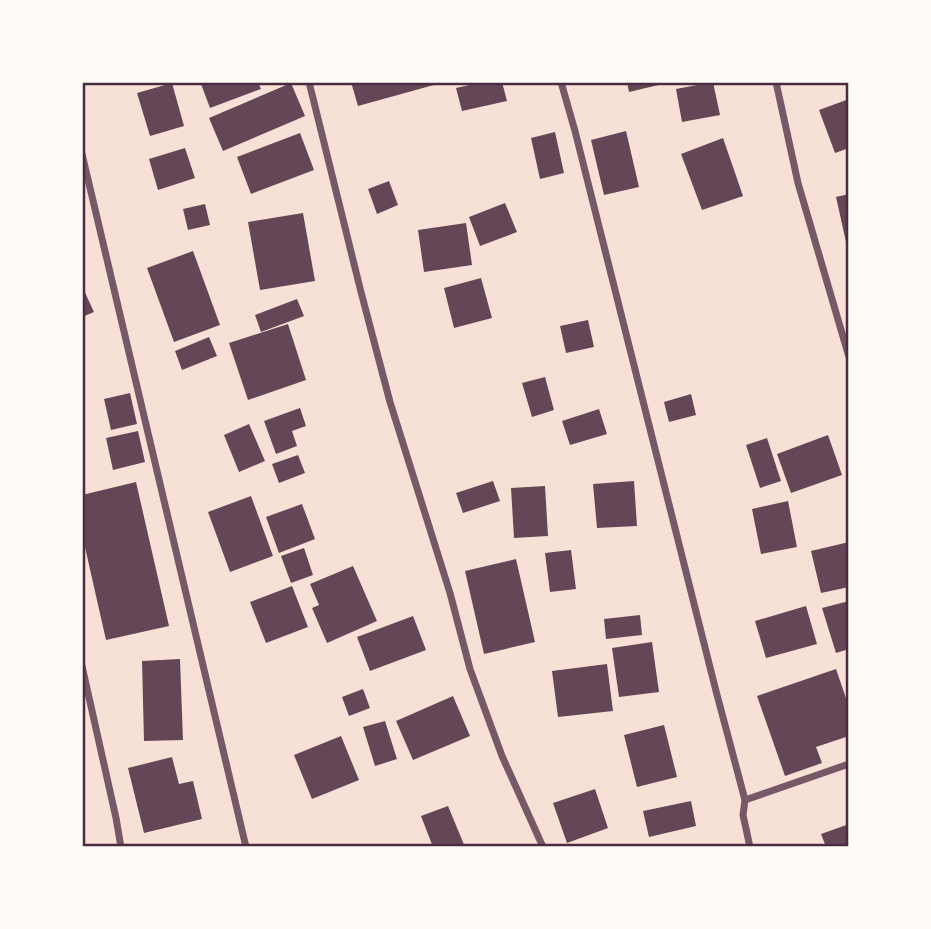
<svg xmlns="http://www.w3.org/2000/svg" width="931" height="929" viewBox="0 0 931 929" font-family="'Alegreya Sans',sans-serif">
<style>
.building{fill:#644757}
.lines{fill:none;stroke-linecap:round;stroke-linejoin:round}
.minor{stroke:#755966;stroke-width:7}
.neatline{fill:none;stroke:#4a2c40;stroke-width:2.5}
</style>
<rect width="100%" height="100%" fill="#f7e1d7"/>
<path class="building" d="M205,82h53l3,7 -51,19 -9,-24z
M351,82h90v1l-83,23z
M483,82h19l5,19 -45,10 -6,-23z
M627,82h39l1,1 -38,9z
M713,82l7,33 -38,7 -6,-33z
M172,83l12,43 -34,10 -13,-43z
M291,83l14,33 -82,35 -14,-33z
M849,99v49l-14,5 -16,-43z
M626,131l13,56 -35,8 -13,-55z
M555,132l9,41 -24,6 -9,-41z
M300,133l14,37 -63,24 -14,-37z
M723,138l20,58 -41,14 -21,-56z
M185,148l10,30 -37,12 -9,-31z
M389,181l9,24 -21,9 -9,-25z
M849,194v47l-3,1 -10,-45z
M505,203l12,29 -37,14 -11,-29z
M205,204l5,21 -22,5 -5,-21z
M303,213l12,68 -55,9 -12,-68z
M466,223l6,42 -48,7 -6,-42z
M193,251l27,74 -46,17 -27,-74z
M481,278l11,40 -38,10 -10,-40z
M82,286l12,26 -12,5z
M297,299l7,17 -43,16 -6,-17z
M588,320l6,27 -28,6 -6,-27z
M288,324l18,56 -58,20 -19,-57z
M209,337l8,19 -35,14 -7,-19z
M545,377l9,33 -22,7 -10,-34z
M130,393l7,31 -26,6 -7,-31z
M691,394l5,21 -27,7 -5,-20z
M300,408l6,18 -14,5 5,15 -21,8 -12,-33z
M599,409l8,25 -37,11 -8,-24z
M249,424l16,37 -26,11 -15,-37z
M138,431l7,31 -32,8 -7,-32z
M828,435l14,40 -51,18 -14,-39z
M767,438l14,43 -21,7 -14,-43z
M298,455l7,18 -26,10 -7,-19z
M493,481l7,20 -37,12 -7,-20z
M634,481l3,45 -40,2 -4,-44z
M136,482l33,144 -63,14 -24,-106v-39z
M545,486l3,50 -34,2 -3,-50z
M251,496l22,60 -43,16 -22,-60z
M788,501l9,46 -36,7 -9,-45z
M302,504l13,35 -36,14 -13,-36z
M849,542v45l-28,6 -10,-42z
M304,548l9,27 -22,8 -10,-27z
M571,550l5,39 -26,3 -5,-39z
M516,559l19,83 -51,12 -19,-83z
M353,566l24,55 -50,22 -15,-35 7,-3 -9,-21z
M292,586l16,41 -42,16 -16,-41z
M849,601v48l-13,4 -14,-45z
M806,606l11,38 -51,14 -11,-37z
M640,615l2,20 -36,4 -2,-20z
M413,616l13,34 -56,21 -13,-34z
M652,642l7,50 -40,5 -7,-49z
M180,659l3,81 -39,1 -2,-80z
M607,664l6,47 -55,6 -6,-46z
M836,669l13,38v29l-33,11 6,16 -37,13 -28,-80z
M363,689l7,19 -21,8 -7,-19z
M453,696l17,40 -57,24 -17,-39z
M385,721l12,38 -22,7 -12,-39z
M664,725l13,52 -40,10 -13,-52z
M341,736l18,44 -47,19 -18,-44z
M172,757l7,27 14,-3 9,38 -58,14 -16,-65z
M595,789l13,39 -41,15 -14,-40z
M691,801l5,25 -47,11 -6,-26z
M448,806l17,41h-32l-12,-31z
M849,824v23h-23l-5,-13z"/>
<g class="lines">
<path class="minor" d="M309,82l52,210 29,110 60,191 20,76 32,87 41,91
M561,82l14,49 141,560 29,109 -2,15 7,32
M776,82l22,101 51,174
M82,154l164,693
M82,666l34,152 5,29
M745,800l104,-36"/>
</g>
<rect width="931" height="929" fill="none" stroke="#fffaf5" stroke-width="168"/>
<rect x="84" y="84" width="763" height="761" class="neatline"/>
</svg>
